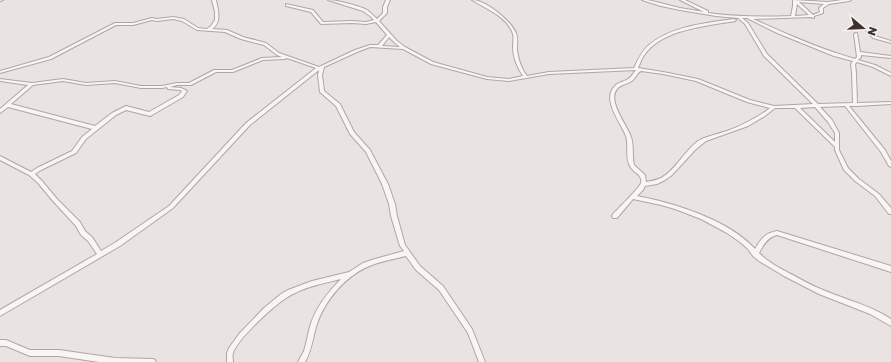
<svg xmlns="http://www.w3.org/2000/svg" width="891" height="362" viewBox="0 0 891 362" font-family="'Golos Text',sans-serif">
<style>
.lines{fill:none;stroke-linecap:round;stroke-linejoin:round}
.street-casing{stroke:#b0a6a4;stroke-width:2}
.street{fill:#f8f5f4;fill-rule:evenodd}
</style>
<rect width="100%" height="100%" fill="#e9e3e2"/>
<g class="lines">
<defs>
<path id="street" d="M0,0h3l-3,1z
M212,0h4c2,10 6,22 -4,29l15,1 16,7 23,6 13,10 40,14 36,-17 15,-5h8l9,-10 -11,-13 -10,2 -14,-1 -31,1 -10,-12 -25,-6v-2l27,6 10,12 29,-1 14,1 8,-2 -4,-4 -7,-5 -35,-11c8,0 32,6 39,10 4,3 7,6 10,9l6,-6v-6l3,-7h4l-3,7v6l-8,8 18,20 8,6 28,15 54,15 22,2 14,-3c-6,-9 -10,-19 -10,-29 0,-5 1,-9 0,-13 -6,-18 -27,-25 -41,-34 14,0 39,21 44,33 2,5 1,11 1,16 1,10 4,19 10,27l22,-4 85,-4c4,-9 8,-17 15,-23 22,-19 58,-22 85,-26l2,1 -1,1c-28,5 -75,8 -92,36 -2,3 -3,7 -5,11l25,4 35,7 52,21 24,6 39,-2 -49,-48 -19,-32 -7,-6 -22,-2 -36,-6 -19,-4 -19,-6h6l32,8 24,4 -24,-12h5l23,11v2c28,4 56,4 83,3l2,-10v-6l35,2 14,-2h9l-2,1 -20,3 -6,4v5l-9,3v2l-3,-1 -58,2c33,15 67,30 102,40l2,-2 -3,-23 2,-1h1l3,19 31,4v2l-30,-3v2l-3,3 17,5 16,8v3l-18,-9 -16,-5 -2,2 1,9 1,30 34,-1v2l-34,2h-8l36,44 6,11v6l-2,-1 -8,-14 -36,-46 -25,1 12,13 7,13v17l9,18 11,11 20,15 12,14v6h-2l-14,-18 -20,-15 -11,-11 -9,-20v-3l-40,-39h-20l-10,8 -17,10 -42,15 -11,9 -23,25 -7,5 -8,4 -12,2 -2,4 -6,6c37,7 92,24 118,53 6,-10 10,-16 22,-18l114,35v6l-114,-37c-9,2 -14,10 -18,18 8,8 18,14 28,19 12,6 23,13 36,18 23,10 47,15 68,29v7l-21,-12 -51,-20 -35,-18 -25,-15 -6,-5 -6,-8 -7,-6 -13,-9 -26,-14 -26,-10 -14,-4 -28,-6 -16,19h-4l-1,-2 1,-2c5,-5 27,-27 28,-31 2,-9 -8,-10 -11,-17 -5,-8 -1,-21 -4,-30 -5,-13 -25,-37 -11,-50 3,-4 9,-4 13,-7 4,-2 5,-6 8,-9l-87,4 -40,7 -22,-2 -56,-15 -28,-15 -33,-2 -13,5 -33,15 -2,8 2,16 16,13 14,28 16,18 18,34 7,20 2,12 8,29 15,21 23,20 29,43 13,33h-6l-11,-29 -29,-43 -23,-20 -10,-14c-12,3 -26,5 -39,11 -22,10 -42,33 -50,57 -4,12 -5,26 -12,38h-7c2,-4 4,-7 6,-11 3,-9 4,-19 7,-28 6,-17 17,-31 30,-44 -16,4 -33,7 -48,15 -14,6 -56,45 -60,59 -1,3 0,6 0,9h-6v-9l2,-5 10,-14 25,-26 17,-14 7,-4 24,-9 37,-9 14,-9 12,-4 29,-8 -4,-5 -9,-30 -2,-12 -7,-20 -16,-32 -16,-18 -14,-28 -16,-14 -2,-17 1,-5 -69,55 -77,83 -53,38 -120,70v-6l97,-56 -9,-13 -7,-6 -5,-9 -23,-25 -15,-18 -9,-8 -29,-15v-4l31,16 6,-4 35,-17 10,-14 10,-8 -84,-22 -8,6v-4l28,-24 -28,-4v-2l32,4 31,-4 23,4 29,-2 26,5h21l15,-3h12l25,-13h18l30,-12 20,-1 -5,-2 -13,-10 -23,-6 -16,-7 -28,-2 -15,-9 -9,-2 -16,2 -5,-1 -19,5h-17l-65,34 -51,14v-2l49,-14 66,-34h18l19,-5 5,1 16,-2 11,2 14,9 9,1 4,-3 4,-6v-8zM799,2l25,2 -5,4 1,4 -7,3zM797,4l12,11 -14,1zM742,18h5l30,15 57,23 19,5 -2,3 1,9 1,30 -35,1 -51,-50 -19,-31zM389,37l6,6 5,4 -18,-1zM287,58l29,10 -70,55 -77,83 -53,36 -15,9 -9,-14 -7,-6 -5,-9 -23,-23 -15,-18 -7,-7 6,-4 35,-17 10,-14 30,-24 10,-5 24,6 2,-1 31,-18 4,-6 -6,-3 -11,-1 7,-2h14l25,-13h17l30,-12 22,-1zM641,71l22,3 33,7 51,21 23,6c-13,10 -27,17 -43,23 -9,3 -20,5 -29,10 -14,10 -22,29 -37,37 -4,2 -9,3 -15,4l-1,-7 -11,-10c-2,-9 0,-19 -3,-28 -4,-12 -24,-36 -14,-48 4,-5 12,-5 16,-9 3,-3 4,-7 8,-9zM63,81l23,4 29,-2 26,5h21l5,-1 1,2 12,1 2,1 -3,4 -30,17 -23,-6 -14,7 -17,13 -84,-22 22,-19zM815,107l13,15 7,11v9l-35,-34z
M872,27h1l2,1 -5,2 5,6 16,5v2l-18,-5 -7,-8z
M0,340h6l24,10h29l56,8 38,1 2,1 1,2h-57l-40,-6h-29l-24,-10h-6z"/>
</defs>
<use href="#street" class="street-casing"/>
<use href="#street" class="street"/>
</g>
<g transform="translate(863 28) rotate(109)" stroke="#f7f2f1" stroke-width="3" paint-order="stroke">
<path d="M0-3L7 15L0 10L-7 15Z" fill="#402f2b"/>
<text y="-6" font-size="11" font-weight="bold" text-anchor="middle" fill="#402f2b">N</text>
</g>
</svg>
